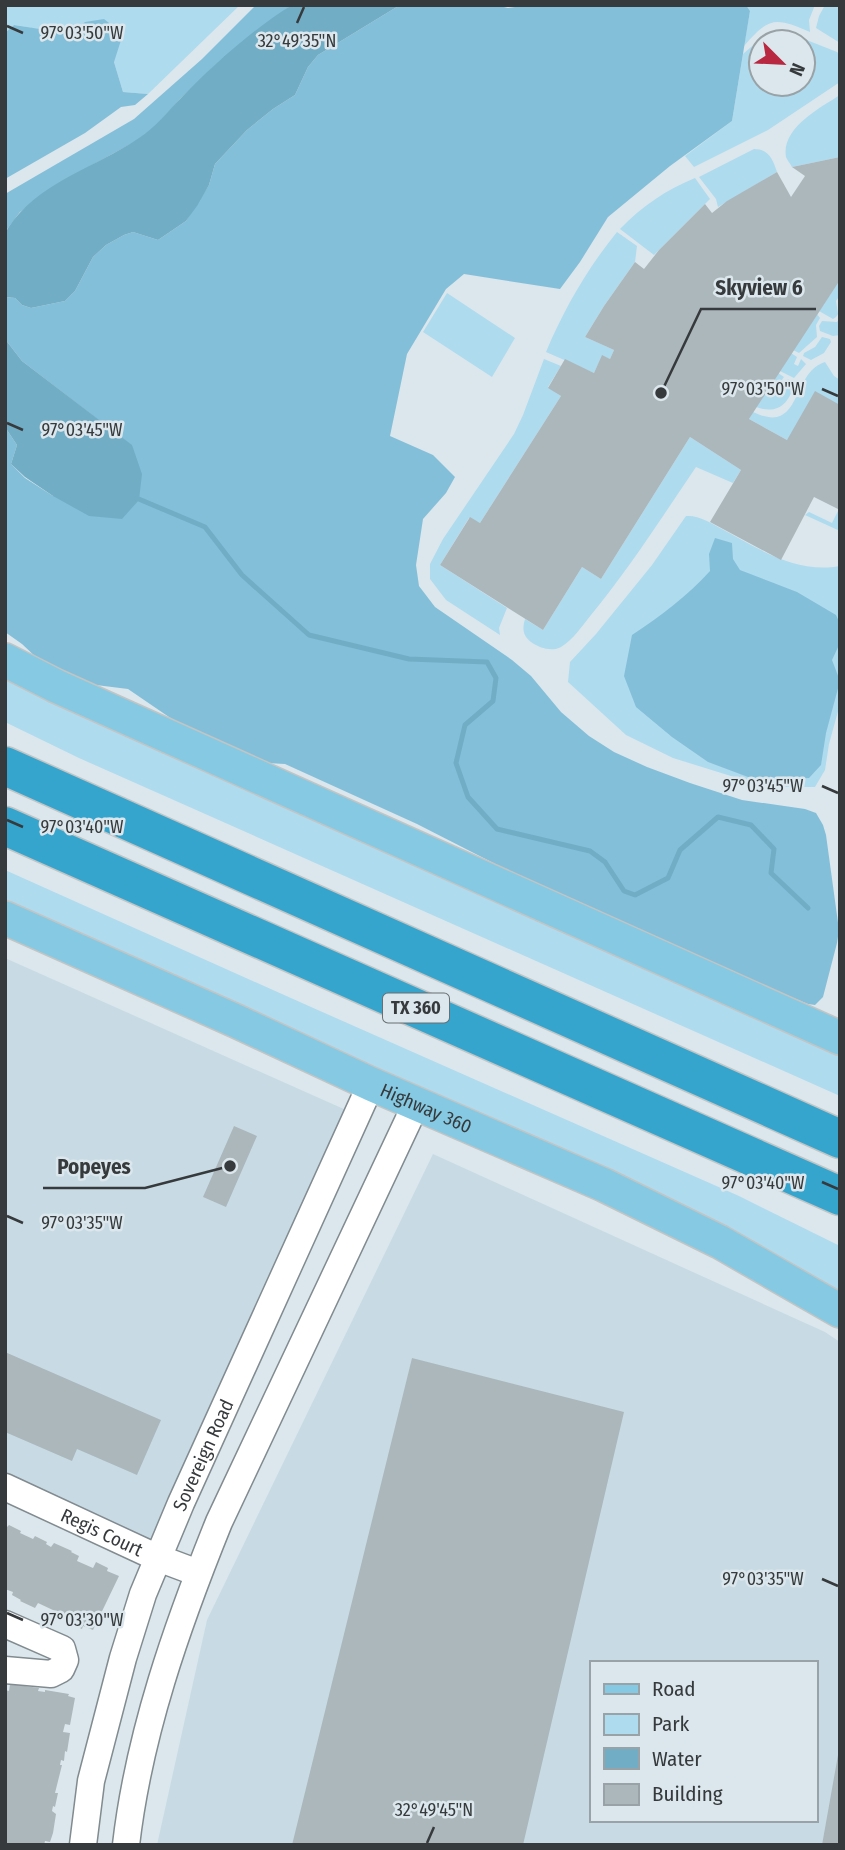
<svg xmlns="http://www.w3.org/2000/svg" width="845" height="1850" viewBox="0 0 845 1850" font-family="'Fira Sans Condensed',sans-serif">
<style>
.built{fill:#c8dbe4;fill-rule:evenodd}
.green{fill:#afdbee;fill-rule:evenodd}
.forest{fill:#84bfd9}
.water{fill:#72adc6}
.lines{fill:none;stroke-linecap:round;stroke-linejoin:round}
.stream{stroke:#72adc6;stroke-width:5}
.building{fill:#acb7bc}
.minor-casing{stroke:#818b90;stroke-width:29}
.major-casing{stroke:#c3c4c4;stroke-width:36}
.highway-casing{stroke:#c3c4c4;stroke-width:41}
.minor{stroke:#fff;stroke-width:26}
.major{stroke:#86c9e2;stroke-width:33}
.highway{stroke:#35a5ce;stroke-width:38}
.ticks{fill:none;stroke:#363a3c;stroke-width:2.5}
.labels{text-anchor:middle;dominant-baseline:central;stroke-width:5;stroke-linejoin:round;paint-order:stroke}
.shield{fill:#dbe7ec;stroke:#686e71;stroke-width:2}
.shield-label{font-size:18px;font-weight:bold;fill:#363a3c}
.street-label{font-size:19px;fill:#363a3c;stroke:#dbe7ec}
.ticks-label{font-size:18px;text-anchor:middle;fill:#363a3c;stroke:#dbe7ec;stroke-width:5;stroke-linejoin:round;paint-order:stroke}
.leader{fill:none;stroke:#363a3c;stroke-width:2.5}
.callout-dot{fill:#363a3c;stroke:#dbe7ec;stroke-width:2.5}
.callout-label{font-size:21px;text-anchor:middle;font-weight:bold;fill:#363a3c;stroke:#dbe7ec;stroke-width:5;stroke-linejoin:round;paint-order:stroke}
</style>
<rect width="100%" height="100%" fill="#dbe7ec"/>
<path class="built" d="M5,958l341,152 -195,436 -146,-71z
M433,1154l392,178 15,10v503h-683l50,-225zM591,1663h224v157h-224z"/>
<path class="green" d="M5,5h235l-92,89 -25,-2 -9,-30 -29,-40c-26,14 -43,7 -71,3l-9,8z
M746,5h69l-6,15 1,12c-35,-15 -41,-15 -66,14l6,-35z
M825,5h15v38l-24,-15 3,-12z
M777,32l27,7 33,13 3,3v27l-72,48 -74,37 -9,-11 47,-35 11,-67 22,-19zM761,42h42v42h-42z
M840,95v62l-48,10c-2,-4 -5,-7 -6,-10 -5,-29 34,-49 54,-62z
M754,149c15,0 19,11 23,23l-59,35 -2,-8 -17,-22z
M695,178l15,21 -56,56 -34,-26c22,-23 46,-39 75,-51z
M617,232l20,14 -2,16 -31,44 -19,31 29,13 -4,9 -8,-3 -8,17 -48,-21c18,-43 41,-83 71,-120z
M840,280v15l-4,6 2,13 -2,3 -3,2 -14,-8z
M447,293l68,45 -23,39 -69,-45z
M817,314l3,4 -4,7 1,12 -18,16 -6,-3z
M840,318v17l-7,1 -13,-5 -1,-5 3,-5 15,1z
M822,337l8,2 1,3 -7,11 -13,7 -8,-4 1,-3 11,-6z
M791,353l6,4 -3,7 4,2 3,-7 5,5 -12,14 -14,-7z
M544,359l17,7 -13,21 13,9 -81,127 -11,-5 -29,47 67,43 -8,20 1,7 -54,-35 -16,-21v-15l13,-25 71,-105 9,-19z
M825,362l9,14 6,4v25l-53,35 -38,-21 4,-7c50,24 37,-39 72,-50z
M778,373l6,4 -5,7 7,3 2,-3 -2,-2 2,-3 6,4c-4,21 -17,32 -38,24z
M690,437l51,33 -8,13 -37,-16c-34,50 -67,102 -105,148 -9,11 -18,25 -30,32 -9,5 -22,1 -30,-5 -8,-6 -9,-13 -6,-23l18,11 39,-63 19,12z
M839,509l1,22 -35,-16 4,-3 23,11z
M686,516c13,-1 25,7 36,13 37,20 74,45 118,37v138l-11,40 -4,26 -10,17h-37l-31,-6 -74,-23 -47,-23 -58,-53 2,-20 26,-28 56,-69z
M5,678l835,373v45l-761,-338 -74,-36z
M5,870l306,137 428,189 101,50v52l-835,-393z"/>
<path class="forest" d="M256,5h36l-46,34 -35,30 -30,29 -28,31 -17,12 -62,34 -54,37 -15,20v-38l129,-75 68,-60z
M400,5h96l12,3 21,-3h217l4,6 -18,110 -62,45 -62,51 -28,45 -20,27 -96,-15 -18,15 -39,65 -17,82 43,19 22,22 -9,16 -23,26 -7,46 3,21 16,21 77,53 19,16 30,36 28,24 25,16 33,15 43,16 52,17 63,9 11,4 7,12 3,10 13,95 -2,13 -14,54 -8,8 -7,-1 -17,-7 -233,-101 -141,-72 -132,-60 -18,-1 -49,-17 -49,-29 -41,-28 -56,-7 -32,-21 -18,-17 -17,-12v-205l12,18 -6,19 14,14 28,18 78,-51 -109,-84 -17,-22v-42l10,1 7,7 9,3 34,-7 10,-10 18,-34 13,-12 18,-10 9,-3 25,8 28,-19 23,-36 6,-21 32,-34 26,-21 22,-14 13,-28 10,-12z
M104,19l19,15 -9,28 9,30 25,2 -13,11 -14,2 -36,26 -80,46v-146l9,-8 39,6 20,-2 12,-7z
M715,538l17,5 1,16 7,11 57,22 39,23 4,9v19l-8,17 8,21 -14,52 -5,32 -12,13 -27,2 -34,-3 -40,-15 -36,-25 -36,-30 -12,-31 8,-41c29,-19 55,-39 78,-64l-1,-17z"/>
<path class="water" d="M292,5h108l-82,50 -10,12 -13,28 -22,14 -26,21 -32,34 -6,21 -12,21 -11,15 -28,19 -25,-8 -9,3 -18,10 -13,12 -18,34 -10,10 -34,7 -9,-3 -7,-7 -10,-1c0,-13 -3,-60 3,-69 30,-46 87,-60 131,-90 17,-11 28,-26 42,-40 32,-33 72,-69 111,-93z
M5,339l17,22 110,84 10,29 -3,26 -17,19 -33,-3 -36,-20 -28,-19 -14,-13 6,-19 -12,-18z"/>
<g class="lines">
<path class="stream" d="M134,497l71,30 37,48 67,60 100,24 78,3 9,16 -3,23 -28,24 -9,38 12,34 29,32 93,22 15,11 19,29 11,4 33,-17 12,-28 38,-33 33,8 23,24 -3,24 37,35"/>
</g>
<path class="building" d="M840,157v123l-91,139 38,21 28,-49 25,14v105l-26,-13 -33,63 -71,-38 31,-52 -51,-33 -89,142 -19,-12 -39,63 -103,-65 30,-48 10,6 81,-127 -13,-8 17,-29 29,14 8,-18 8,4 4,-9 -29,-13 19,-31 31,-44 9,7 15,-19 46,-46 7,9 15,-12 50,-29 14,25 14,-21 -13,-9z
M234,1126l23,10 -31,71 -23,-10z
M5,1352l156,68 -24,55 -60,-26 -5,12 -67,-29z
M412,1358l212,54 -101,433h-231z
M9,1525l12,6 -1,2 13,6 2,-3 12,6 -1,2 5,3 3,-4 18,8 -1,1 8,4 -2,5 16,7 3,-6 12,6 -1,3 12,5 -26,54 -10,-4 -1,3 -15,-7 2,-3 -6,-3 -2,5 -9,-4 3,-6 -17,-8 -3,5 -15,-7 1,-1 -9,-5 1,-3 -8,-3v-63l2,1z
M10,1684l29,4 -1,3 7,1v-2l24,4 -1,2 7,2 -5,27 -5,-1 -2,8 7,1 -3,19 -2,-1 -1,10 -3,-1 -1,5h2l-7,28h3l-3,14 -2,-1 -1,5 4,3 -3,19 -3,9 -5,-1 -1,4h-39v-155l4,1z
M838,1755h2v90h-18z"/>
<g class="lines">
<defs>
<g id="minor">
<path id="s1" d="M5,1487l153,71 40,15"/>
<path d="M5,1624l57,25 3,11 -4,9 -10,5 -46,-4"/>
<path id="s2" d="M83,1845l8,-64 32,-123 20,-64 38,-91 190,-419"/>
<path d="M126,1845c13,-112 51,-219 93,-323l197,-418"/>
</g>
<g id="major">
<path d="M5,660l51,26 784,352"/>
<path id="s3" d="M5,918l231,103 135,63 233,101 116,57 120,69"/>
</g>
<path id="highway" d="M5,766l835,373
M5,826l835,370"/>
</defs>
<use href="#minor" class="minor-casing"/>
<use href="#major" class="major-casing"/>
<use href="#highway" class="highway-casing"/>
<use href="#minor" class="minor"/>
<use href="#major" class="major"/>
<use href="#highway" class="highway"/>
</g>
<path class="ticks" d="M297,23l7,-16M7,26l16,7M822,389l16,7M7,423l16,7M822,786l16,7M7,820l16,7M822,1182l16,7M7,1216l16,7M822,1579l16,7M7,1613l16,7M427,1843l7,-16"/>
<g class="labels">
<rect class="shield" x="383" y="993.5" width="66" height="29" rx="5"/>
<g class="shield-label">
<text x="416" y="1008">TX 360</text>
</g>
<g class="street-label">
<text stroke="none"><textPath href="#s3" startOffset="462">Highway 360</textPath></text>
<text stroke="none"><textPath href="#s2" startOffset="410">Sovereign Road</textPath></text>
<text stroke="none"><textPath href="#s1" startOffset="107">Regis Court</textPath></text>
</g>
</g>
<g class="ticks-label">
<text x="82" y="39">97°03'50"W</text>
<text x="297" y="47">32°49'35"N</text>
<text x="763" y="395">97°03'50"W</text>
<text x="82" y="436">97°03'45"W</text>
<text x="763" y="792">97°03'45"W</text>
<text x="82" y="833">97°03'40"W</text>
<text x="763" y="1189">97°03'40"W</text>
<text x="82" y="1229">97°03'35"W</text>
<text x="763" y="1585">97°03'35"W</text>
<text x="82" y="1626">97°03'30"W</text>
<text x="434" y="1816">32°49'45"N</text>
</g>
<path class="leader" d="M661 393L701 309H816M230 1166L145 1188H43"/>
<g class="callout-dot">
<circle cx="661" cy="393" r="7"/>
<circle cx="230" cy="1166" r="7"/>
</g>
<g class="callout-label">
<text x="759" y="295">Skyview 6</text>
<text x="94" y="1174">Popeyes</text>
</g>
<rect width="845" height="1850" fill="none" stroke="#363a3c" stroke-width="14"/>
<rect x="590" y="1661" width="228" height="161" fill="#dbe7ec" stroke="#99a2a6" stroke-width="2"/>
<rect x="604" y="1684" width="35" height="10" fill="#86c9e2" stroke="#99a2a6" stroke-width="2"/>
<text x="652" y="1696" font-size="21" fill="#363a3c">Road</text>
<rect x="604" y="1714" width="35" height="21" fill="#afdbee" stroke="#99a2a6" stroke-width="2"/>
<text x="652" y="1731" font-size="21" fill="#363a3c">Park</text>
<rect x="604" y="1748" width="35" height="21" fill="#72adc6" stroke="#99a2a6" stroke-width="2"/>
<text x="652" y="1766" font-size="21" fill="#363a3c">Water</text>
<rect x="604" y="1784" width="35" height="21" fill="#acb7bc" stroke="#99a2a6" stroke-width="2"/>
<text x="652" y="1801" font-size="21" fill="#363a3c">Building</text>
<g transform="translate(782 63) rotate(114)"><circle r="33" fill="#dbe7ec" stroke="#99a2a6" stroke-width="2"/>
<path d="M0-5L12 26L0 18L-12 26Z" fill="#b92841"/>
<text y="-10" font-size="19" font-weight="bold" text-anchor="middle" fill="#363a3c">N</text>
</g>
</svg>
